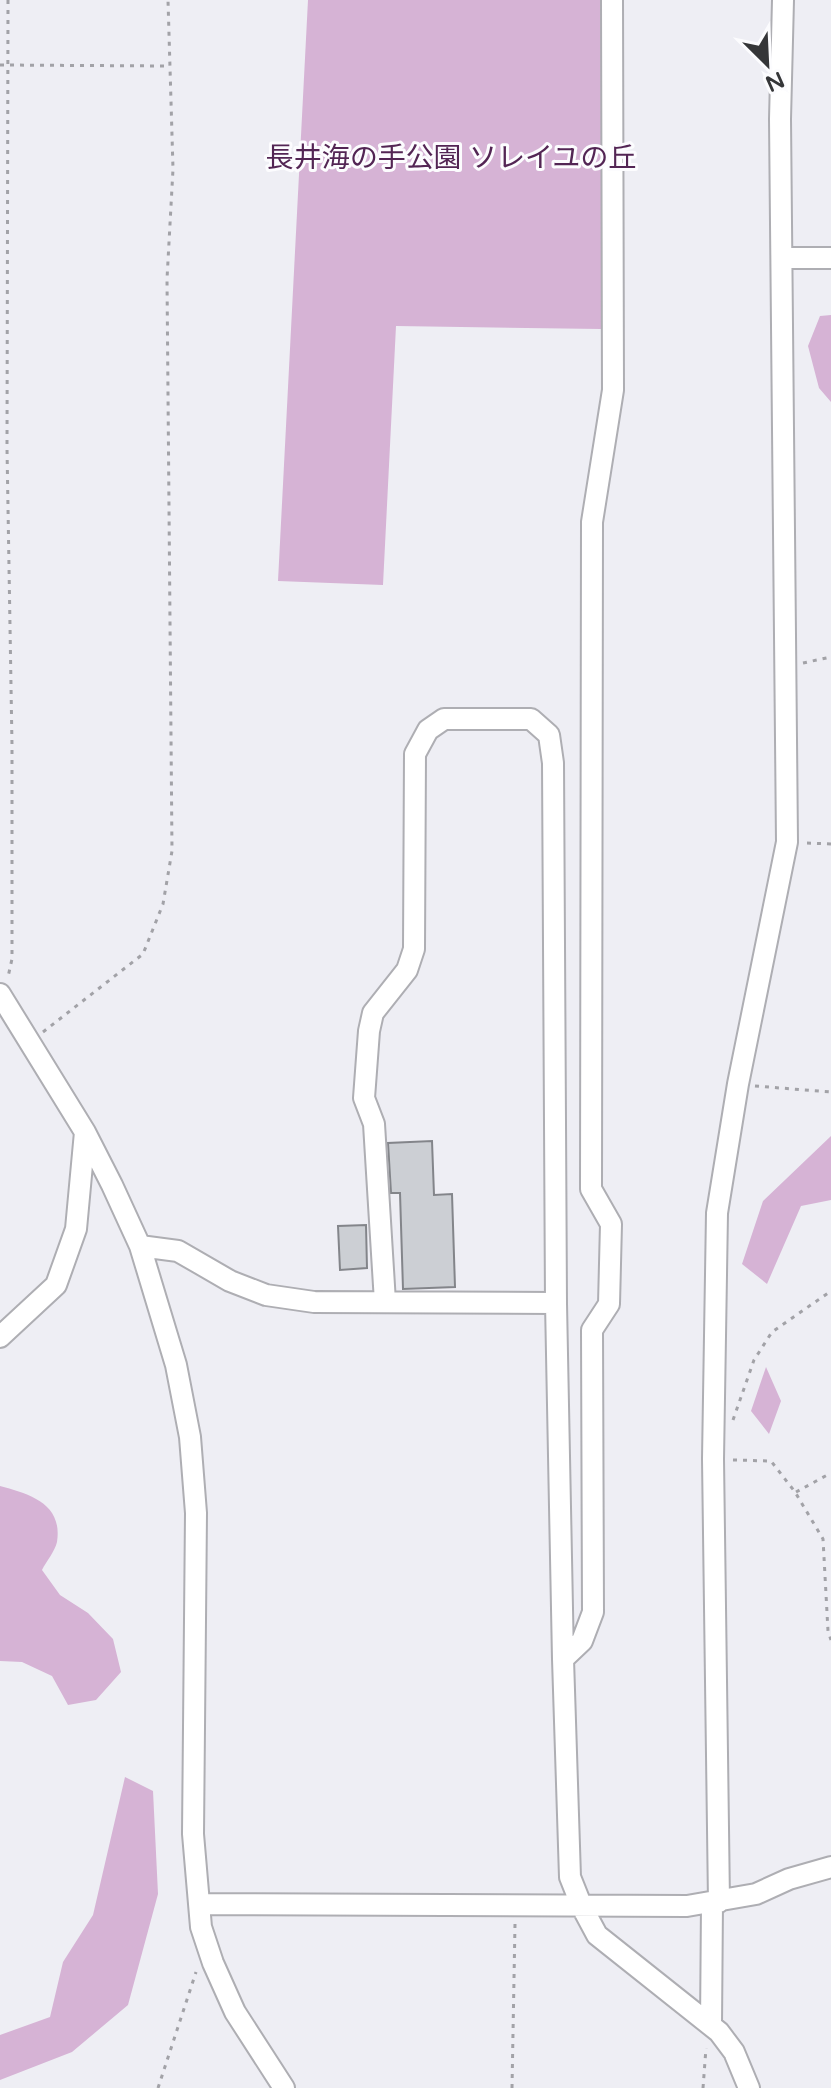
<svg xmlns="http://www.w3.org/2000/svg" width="831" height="2088" viewBox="0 0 831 2088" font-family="'Varela Round','Noto Sans JP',sans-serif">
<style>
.green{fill:#d6b3d5}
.building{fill:#cccfd4;stroke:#83858a;stroke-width:2}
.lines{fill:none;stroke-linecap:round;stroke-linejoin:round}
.minor-casing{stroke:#aeaeb3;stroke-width:24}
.path{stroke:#a2a2a7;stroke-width:3;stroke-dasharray:4 6;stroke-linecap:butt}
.minor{stroke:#fff;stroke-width:20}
.labels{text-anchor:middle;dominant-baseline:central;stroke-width:6;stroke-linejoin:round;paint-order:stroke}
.park-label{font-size:28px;fill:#532554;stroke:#fcfcfe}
</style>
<rect width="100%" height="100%" fill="#eeeef4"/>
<path class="green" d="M308,0h294l-1,329 -205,-3 -13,259 -105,-4z
M831,315v87l-12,-14 -11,-42 12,-30z
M831,1136v64l-30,6 -34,78 -25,-20 21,-63z
M766,1367l15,34 -12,33 -18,-23z
M0,1486c29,8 63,17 57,56 -2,9 -11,20 -15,28l18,25 28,18 25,26 8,33 -25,28 -28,5 -16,-29 -30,-14 -22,-1z
M125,1777l28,14 5,103 -30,111 -56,47 -72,28v-45l50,-18 13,-55 30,-47z"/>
<path class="building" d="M432,1141l2,54 18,-1 3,93 -52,2 -3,-96h-9l-3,-50z
M366,1225l1,43 -27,2 -2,-44z"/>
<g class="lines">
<defs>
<path id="minor" d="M612,0l1,390 -21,132 -1,667 20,35 -2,80 -17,26 1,282 -11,29 -19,18 7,218 12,30 15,28 122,97 15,20 15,36
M782,258h49
M0,994l85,138 27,53 28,61 36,119 14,72 6,76 -3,321 8,93 12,36 22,49 49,76
M140,1246l38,5 52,30 36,14 48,7 242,1
M385,1302l-11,-178 -10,-26 5,-67 4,-18 34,-43 7,-21 1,-195 13,-24 16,-11h87l18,16 4,28 3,540 7,356
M0,1337l56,-52 20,-56 9,-97
M719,1902l-6,-443 4,-246 21,-129 49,-242 -7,-723 3,-119
M199,1904l488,2 69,-12 33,-15 42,-12
M711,2025l1,-122"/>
</defs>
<use href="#minor" class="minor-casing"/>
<path class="path" d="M8,0l-1,448 5,297v214l-4,18
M0,65l168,1
M803,663l28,-6
M807,843l24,1
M43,1032l100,-78 20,-50 9,-53 -5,-572 6,-110 -5,-169
M755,1086l76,6
M733,1420l21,-60 18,-28 59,-41
M733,1460l38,1 24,31 28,47 5,92 3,9
M796,1492l35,-19
M158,2088l38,-116
M512,2088l3,-164
M703,2088l3,-40"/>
<use href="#minor" class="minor"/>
</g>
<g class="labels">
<g class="park-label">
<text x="451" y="158">長井海の手公園 ソレイユの丘</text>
</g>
</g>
<g transform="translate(767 64) rotate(156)" stroke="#fcfcfe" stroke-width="6" paint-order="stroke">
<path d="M0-6L14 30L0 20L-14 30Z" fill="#353638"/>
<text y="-12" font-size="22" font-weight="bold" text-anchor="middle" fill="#353638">N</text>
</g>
</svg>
